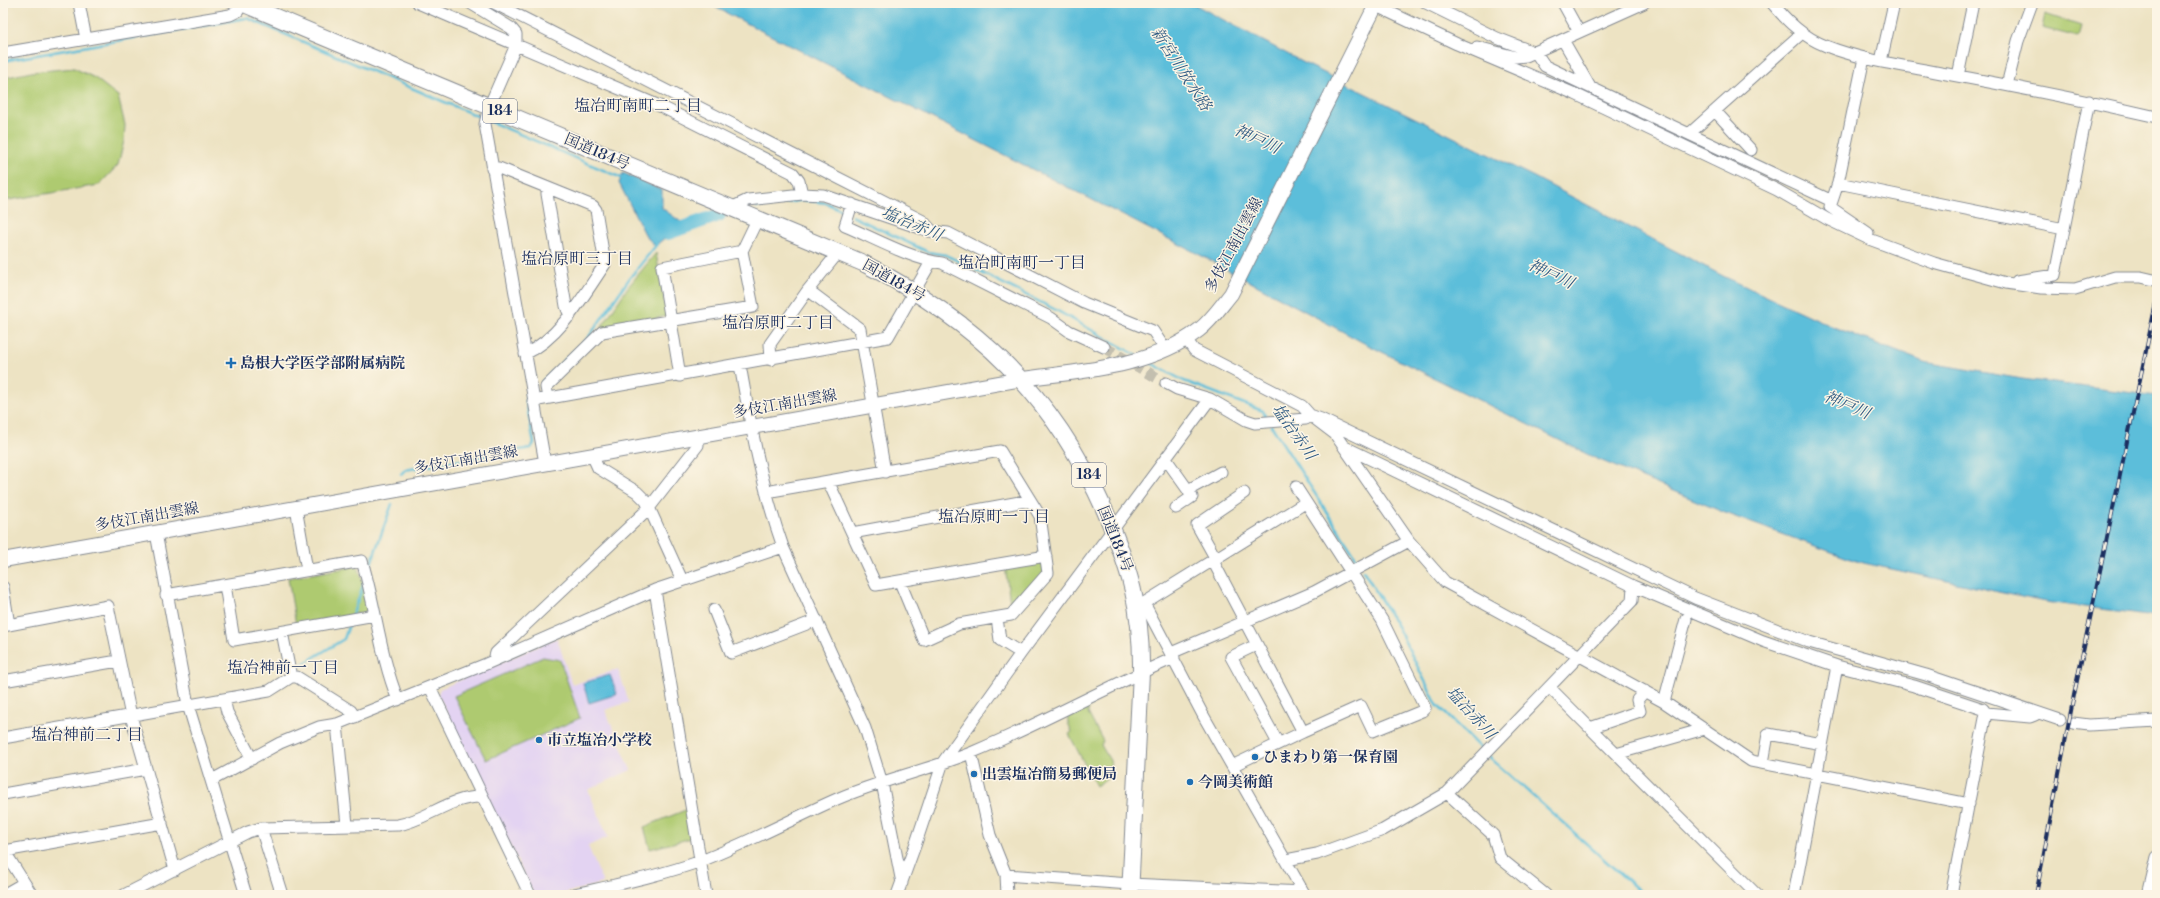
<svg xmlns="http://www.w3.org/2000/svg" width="2160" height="898" viewBox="0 0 2160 898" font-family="'Libre Bodoni','Noto Serif JP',serif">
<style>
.built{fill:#e3d3f2}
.green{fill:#aeca70;stroke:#647c67}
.water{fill:#5cbeda;stroke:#3c769c}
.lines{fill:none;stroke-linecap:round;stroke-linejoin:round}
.stream{stroke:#5cbeda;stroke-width:2.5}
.river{stroke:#5cbeda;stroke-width:14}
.minor-tunnel{stroke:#c3bfaf;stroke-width:11;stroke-dasharray:11 5.5;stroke-linecap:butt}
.minor-casing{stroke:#848990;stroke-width:13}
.major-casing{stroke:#848990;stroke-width:16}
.highway-casing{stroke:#848990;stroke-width:18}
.minor{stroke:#fff;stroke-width:11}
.major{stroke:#fff;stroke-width:14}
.highway{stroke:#fff;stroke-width:16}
.rail-casing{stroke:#1b2f5e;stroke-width:4}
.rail{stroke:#fcf5e5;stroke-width:2.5;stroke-dasharray:8;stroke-linecap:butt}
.poi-dot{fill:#1f6fb2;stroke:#fcf5e5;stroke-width:1.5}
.labels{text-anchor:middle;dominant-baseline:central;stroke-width:3;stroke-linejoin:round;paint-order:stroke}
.shield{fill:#fcf5e5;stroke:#5e6a86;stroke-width:1}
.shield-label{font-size:14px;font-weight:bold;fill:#1b2f5e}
.street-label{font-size:15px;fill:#1b2f5e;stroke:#fcf5e5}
.poi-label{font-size:15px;font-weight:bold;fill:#1b2f5e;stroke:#fcf5e5;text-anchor:start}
.water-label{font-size:16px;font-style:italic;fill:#2e5a83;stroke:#fcf5e5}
.neighbourhood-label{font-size:16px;fill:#1b2f5e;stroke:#fcf5e5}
</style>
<rect width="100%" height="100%" fill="#fcf5e5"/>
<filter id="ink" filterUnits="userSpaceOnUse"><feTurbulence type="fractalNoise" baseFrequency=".025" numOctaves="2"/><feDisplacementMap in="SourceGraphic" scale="8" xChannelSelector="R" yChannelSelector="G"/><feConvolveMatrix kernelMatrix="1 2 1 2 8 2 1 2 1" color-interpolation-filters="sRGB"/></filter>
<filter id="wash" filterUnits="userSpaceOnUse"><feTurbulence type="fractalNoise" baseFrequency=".012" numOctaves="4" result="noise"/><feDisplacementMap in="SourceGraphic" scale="16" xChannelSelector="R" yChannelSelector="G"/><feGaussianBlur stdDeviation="0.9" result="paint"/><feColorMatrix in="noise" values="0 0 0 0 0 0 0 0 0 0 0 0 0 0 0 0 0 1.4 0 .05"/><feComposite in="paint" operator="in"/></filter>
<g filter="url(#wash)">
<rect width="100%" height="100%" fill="#ede3c3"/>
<path class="built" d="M557,638l15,47 46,-16 11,33 -24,8 26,60 -43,20 20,47 -20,9 15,37 -46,12h-23l-96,-201 2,-5z"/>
<path class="green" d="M2045,14l36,12 -3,11 -36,-9z
M74,68l21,10 23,18 7,29 -1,16 -6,24 -19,20 -96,16v-123l28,-6z
M656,253l11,63 -68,15 29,-44z
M1043,562l2,11 -34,37 -6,-44z
M358,566l12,43 -2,3 -72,13 -8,-47z
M543,657l17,3 20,58 -94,42 -32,-64z
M1084,702l5,6 -1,5 15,28 -2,4 11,19 -5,4 4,8 -15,10 -27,-52 3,-2 -4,-9 -1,-9z
M688,809l4,29 -42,11 -6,-22z"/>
<path class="water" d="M707,3h485l114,61 228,113 189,99 108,50 93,36 98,17 135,17v220l-112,-14 -186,-40 -129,-47 -135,-57 -233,-116 -156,-84z
M623,173l39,17v18l19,14 5,8 -20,7 -11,9 -9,-10 -27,-53z
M610,675l7,19 -28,9 -6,-20z"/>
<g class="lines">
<path class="stream" d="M3,61l244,-43 235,100
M489,121l135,58
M757,207l47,-7 22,3 20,9
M852,216l76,36 18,3 110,55 80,45
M1149,362l35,19 79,30 4,8
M543,381l45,-43 41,-59 28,-35
M1271,425l89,139
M401,474l4,-4 126,-22 3,-5 -8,-42 1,-8
M369,569l23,-65
M1363,570l35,58 39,77 46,46
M352,616l12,-33
M293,670l51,-31 6,-17
M1488,756l156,139"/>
<path class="river" d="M668,233l51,-18"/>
</g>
</g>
<g filter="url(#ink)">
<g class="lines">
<path class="minor-tunnel" d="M1104,347l62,36"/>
<defs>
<path id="minor" d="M79,3l7,36
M418,3l244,104 131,66 6,8 3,13
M470,3l41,25 5,6v11l-27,62 -4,17 60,339
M494,3l429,218 10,11
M1370,3l87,41 118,50 202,96 50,29 42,20 65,24 72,20 35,5 34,1 40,-12h26l13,3
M1426,3l71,35 39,15 9,13 144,68 113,-101
M1563,3l16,29
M1772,3c15,18 31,34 54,43 38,15 80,20 121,28 70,13 140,27 210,43
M1563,40l27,47
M1477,47l39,10 10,-1 118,-53
M3,53l227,-38 8,-4 4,-8
M1864,58l-26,125 -8,24 38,26
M1881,61l13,-58
M1958,76l15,-73
M2007,85l11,-44 14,-38
M1715,111l36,39
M1689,134l143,67
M492,169l7,-1 94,38 3,4 9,54c-21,31 -45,74 -80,90
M1838,183l226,46
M547,188v6l19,112 4,10
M852,204l-7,22c27,11 68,34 97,37l109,55 18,13 35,16
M731,208l17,-8 54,-6 21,1 106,36 19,2 136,70 69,28 12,18
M2017,281l38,-6 34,-174
M808,290l52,39 25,143
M1186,339l8,11 108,56 8,9 25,19 74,107 36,41 219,120 87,59 218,43
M771,360l-1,-16 38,-54 30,-37
M740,365c11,62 22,123 43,182l82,181 17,55 20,100
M680,376l-18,-109 80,-16
M1166,383l11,6 33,10 36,21 9,3 51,-4 4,-4 11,4 374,179 114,44 117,33 134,45
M548,398l-2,-11 56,-55 151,-25 -11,-56 15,-31
M533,401l355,-64 43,-75
M1345,447l288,139 130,55 74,25 77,20 69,23 3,4 -35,182
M593,457l5,11 39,24 9,9 36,79
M1166,459l22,31 33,-18
M828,481l48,104 170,-29
M1296,487l86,133 43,88 -3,3 -49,20 -12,-25 -58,26
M766,492l234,-41 40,65 8,57 -37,42 -52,9 -35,16 -24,-58
M296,508l11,62
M1176,508l16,-11 -4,-7
M156,533l32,172 58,190
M852,533l178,-33
M1216,559l-19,-34 47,-32
M1213,561l90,171 -71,34
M225,585l9,55 141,-25
M3,587l6,38
M655,590l51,305
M166,595l196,-34c14,46 18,95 36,139
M1144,603l161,-100
M1137,604l7,-1 59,112 102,180
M714,610l17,43 86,-33
M997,618l3,22 21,13
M3,626l105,-20 23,110 44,154
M1256,645l-25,12 47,86
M1171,653l143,-61 95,-51
M494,660l2,-7 153,-145 49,-63
M291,677h6l54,34 4,6
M3,681l115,-20
M430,687l100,208
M1549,687l208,208
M224,699l3,13 25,47
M1664,702l22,-83
M1986,713l44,4 5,-2
M2073,723l16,2 68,-4
M1590,728l50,-17 -3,-11 8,-9
M3,738l266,-47 22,-14 -9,-45
M971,753l19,82 16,40
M1616,754l88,-25
M1763,763l5,-29 54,10
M212,780l68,-37 39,-16 18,-3
M1447,793l46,42 7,23 46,37
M3,794l143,-25
M347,825l-10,-101 149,-60 169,-74 128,-43
M261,828l21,67
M3,849l29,46
M6,854l4,-4 152,-27
M1286,860l31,-6 66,-24 64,-37 185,-192 1,-15
M3,895l21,-12
M124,895l124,-63 13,-4 137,-3c29,-5 53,-29 84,-28
M571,895c43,-10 88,-19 130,-34 46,-18 91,-42 136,-62 44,-19 92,-29 136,-47 68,-28 133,-65 201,-94
M897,895l19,-52 27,-81 78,-109 189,-254
M1007,895l-1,-20 124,9 173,8
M1794,895l43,-229
M2148,895l9,-38"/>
<path id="major" d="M3,560l1019,-181c58,-8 128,-11 177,-49 13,-10 22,-24 32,-36l146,-291"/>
<path id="highway" d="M242,3l621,260c113,58 190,131 242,248 25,58 37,98 36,161l-11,223"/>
</defs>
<use href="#minor" class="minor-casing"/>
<use href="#major" class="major-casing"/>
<use href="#highway" class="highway-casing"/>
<use href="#minor" class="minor"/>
<use href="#major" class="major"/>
<use href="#highway" class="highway"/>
<defs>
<path id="rail" d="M2036,895l38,-200 83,-397"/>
</defs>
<use href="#rail" class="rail-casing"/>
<use href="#rail" class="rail"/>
</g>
</g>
<g class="poi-dot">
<path d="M229 357h4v4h4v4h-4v4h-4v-4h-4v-4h4z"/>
<circle cx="539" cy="740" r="4"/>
<circle cx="1255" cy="757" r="4"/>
<circle cx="974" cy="774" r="4"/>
<circle cx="1190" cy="782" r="4"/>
</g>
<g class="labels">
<g class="shield">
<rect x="483" y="99" width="34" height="24" rx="3"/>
<rect x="1072" y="463" width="34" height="24" rx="3"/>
</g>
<g class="shield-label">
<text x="500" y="111">184</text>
<text x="1089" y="475">184</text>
</g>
<g class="street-label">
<text transform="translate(597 152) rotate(23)">国道184号</text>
<text transform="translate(1234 245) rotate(-62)">多伎江南出雲線</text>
<text transform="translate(894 281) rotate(29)">国道184号</text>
<text transform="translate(785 404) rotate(-10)">多伎江南出雲線</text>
<text transform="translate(466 460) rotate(-10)">多伎江南出雲線</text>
<text transform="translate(147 517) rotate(-10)">多伎江南出雲線</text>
<text transform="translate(1115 539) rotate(68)">国道184号</text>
</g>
<g class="poi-label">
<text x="240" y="363">島根大学医学部附属病院</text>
<text x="547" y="740">市立塩冶小学校</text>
<text x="1263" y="757">ひまわり第一保育園</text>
<text x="982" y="774">出雲塩冶簡易郵便局</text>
<text x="1198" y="782">今岡美術館</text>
</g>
<g class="water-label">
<text transform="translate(1181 69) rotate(57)">新宮川放水路</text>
<text transform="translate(1257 139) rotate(25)">神戸川</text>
<text transform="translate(912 224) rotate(23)">塩冶赤川</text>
<text transform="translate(1551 274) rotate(25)">神戸川</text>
<text transform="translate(1847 405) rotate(23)">神戸川</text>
<text transform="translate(1294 432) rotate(55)">塩冶赤川</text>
<text transform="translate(1471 713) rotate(48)">塩冶赤川</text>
</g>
<g class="neighbourhood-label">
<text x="638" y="106">塩冶町南町二丁目</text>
<text x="577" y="259">塩冶原町三丁目</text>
<text x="1022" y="263">塩冶町南町一丁目</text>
<text x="778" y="323">塩冶原町二丁目</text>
<text x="994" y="517">塩冶原町一丁目</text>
<text x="283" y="668">塩冶神前一丁目</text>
<text x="87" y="735">塩冶神前二丁目</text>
</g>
</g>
<rect width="2160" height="898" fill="none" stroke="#fcf5e5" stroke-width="16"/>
</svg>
